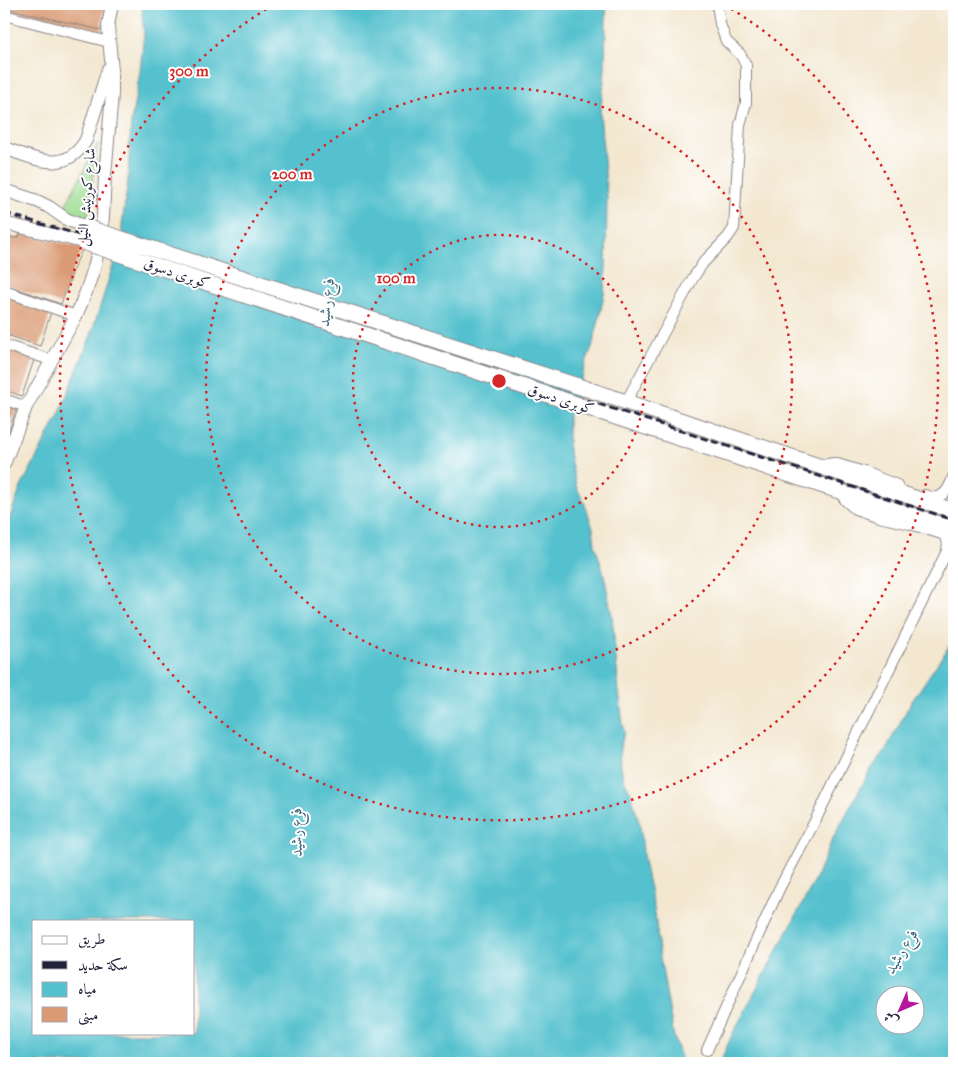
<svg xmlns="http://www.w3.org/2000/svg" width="958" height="1067" viewBox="0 0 958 1067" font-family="'IM FELL Great Primer',Amiri,serif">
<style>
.green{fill:#9ddc91;stroke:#607f66}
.water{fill:#54c1ce;stroke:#3b7284;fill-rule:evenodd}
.building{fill:#da9a73}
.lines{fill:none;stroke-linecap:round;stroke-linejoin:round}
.minor-casing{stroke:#8a8486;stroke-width:12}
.major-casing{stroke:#8a8486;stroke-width:14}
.highway-casing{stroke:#8a8486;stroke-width:17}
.minor{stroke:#fff;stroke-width:10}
.major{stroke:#fff;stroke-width:12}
.highway{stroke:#fff;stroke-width:15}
.rail{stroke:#22223b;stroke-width:3;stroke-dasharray:8 4;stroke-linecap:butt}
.highway-bridge-casing{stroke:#8a8486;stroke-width:17;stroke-linecap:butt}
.highway-bridge{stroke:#fff;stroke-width:15}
.ring{fill:none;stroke:#d62828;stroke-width:2.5;stroke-dasharray:2.5 5}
.labels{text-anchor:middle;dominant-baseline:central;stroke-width:4;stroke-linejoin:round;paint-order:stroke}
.street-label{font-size:15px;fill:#22223b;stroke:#fff}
.water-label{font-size:16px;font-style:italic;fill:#366276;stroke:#fff}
.centre{fill:#d62828;stroke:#fff;stroke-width:2.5}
.ring-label{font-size:15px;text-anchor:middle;font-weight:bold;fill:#d62828;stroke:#fff;stroke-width:4;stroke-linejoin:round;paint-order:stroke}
</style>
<rect width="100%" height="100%" fill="#fff"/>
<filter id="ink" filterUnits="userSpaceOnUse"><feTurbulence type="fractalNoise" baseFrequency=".02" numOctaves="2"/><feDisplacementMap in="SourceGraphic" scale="10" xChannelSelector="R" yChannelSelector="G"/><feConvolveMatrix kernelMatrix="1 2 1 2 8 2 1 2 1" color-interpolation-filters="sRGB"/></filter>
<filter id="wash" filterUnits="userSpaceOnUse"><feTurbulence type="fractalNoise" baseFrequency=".0096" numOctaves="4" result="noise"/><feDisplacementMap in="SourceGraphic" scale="20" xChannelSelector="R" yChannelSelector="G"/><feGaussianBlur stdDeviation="1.12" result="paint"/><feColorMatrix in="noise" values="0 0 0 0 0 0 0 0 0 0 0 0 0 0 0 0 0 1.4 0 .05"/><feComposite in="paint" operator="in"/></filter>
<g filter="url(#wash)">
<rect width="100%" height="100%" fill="#f3e7d0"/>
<path class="green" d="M98,143l-11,80 -24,-13z"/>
<path class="water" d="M143,4h464l-1,13 -1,51 -2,23 -3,21 7,85 -1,70 -2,27 -6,30 -6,23 -6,15 -5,18 -13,39v20l1,14 7,33 8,16 9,26 2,17 9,29 8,42 7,76 5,41 -4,14 1,20 3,13 6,11 10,34 4,36 11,52 4,38 6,35 9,51 9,26h-679v-530l17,-46 38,-72 32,-80 27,-85 4,-8v-17l6,-45 3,-58 9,-50 4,-39 -2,-17zM34,921h160v112h-160z
M954,639v424h-234l11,-26 84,-157 18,-42 38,-69 14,-18 25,-47zM886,994h30v30h-30z"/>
<g id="blocks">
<path class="building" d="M4,4h101l-4,26 -97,-22z
M21,233l62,15 -8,17 -14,39 -57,-20v-48l14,2z
M4,294l48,15 -12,37 -36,-12z
M4,346l31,11 -13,39 -18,-6z
M4,403l13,4 -13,38z"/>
</g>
</g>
<g filter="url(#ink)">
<use href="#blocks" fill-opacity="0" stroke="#8a8486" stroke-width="1"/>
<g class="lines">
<defs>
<path id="minor" d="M4,15l105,27
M4,291l72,25
M4,345l47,15
M4,399l22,8
M626,402l67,-124 10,-15 25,-26 6,-9 6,-103 6,-22v-38l-6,-11 -14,-13 -6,-17 -3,-20
M823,468l4,-4 7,-1 30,9 33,13
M925,495c4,1 8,3 12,2 10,-2 14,-14 17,-22
M707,1050l72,-161 37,-70 131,-268c1,-7 2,-11 -5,-17l-32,-10 -31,-7 -24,-8 -9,-8 -7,-10"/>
<path id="major" d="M4,148c31,10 61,28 82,-8l22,-71
M4,190l33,11 12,6 17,12 22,9
M4,223l79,19
M4,464l22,-57 50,-91 10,-24 8,-24 6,-26 3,-25 2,-41 7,-82v-23l-4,-45 4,-22"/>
<path id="highway" d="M584,388l370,123
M579,405l375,124"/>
</defs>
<use href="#minor" class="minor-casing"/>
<use href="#major" class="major-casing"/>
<use href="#highway" class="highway-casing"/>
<use href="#minor" class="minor"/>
<use href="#major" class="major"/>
<use href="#highway" class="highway"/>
<path class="rail" d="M4,213l76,22 874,285"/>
<defs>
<path id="highway-bridge" d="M88,228l496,160
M83,242l496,163"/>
</defs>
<use href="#highway-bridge" class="highway-bridge-casing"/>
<use href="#highway-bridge" class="highway-bridge"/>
</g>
</g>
<g class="ring">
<circle cx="499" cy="381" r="146"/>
<circle cx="499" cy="381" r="293"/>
<path d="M725 5A439 439 0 1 1 273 5"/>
</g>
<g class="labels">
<g class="street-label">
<text transform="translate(86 197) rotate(-85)">شارع كورنيش النيل</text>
<text transform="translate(177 273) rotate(18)">كوبرى دسوق</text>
<text transform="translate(561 399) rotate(18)">كوبرى دسوق</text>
</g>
<g class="water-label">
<text transform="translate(326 302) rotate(-84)">فرع رشيد</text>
<text transform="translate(296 832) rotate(-91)">فرع رشيد</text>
<text transform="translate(901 951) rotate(-59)">فرع رشيد</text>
</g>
</g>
<circle cx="499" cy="381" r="8" class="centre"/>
<g class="ring-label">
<text x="189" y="76">300 m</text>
<text x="292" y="179">200 m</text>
<text x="396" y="283">100 m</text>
</g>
<rect width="958" height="1067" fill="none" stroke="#fff" stroke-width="20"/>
<rect x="32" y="920" width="162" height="115" fill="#ffffff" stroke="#a7a7b1"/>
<rect x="42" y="936" width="25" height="8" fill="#ffffff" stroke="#a7a7b1"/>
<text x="78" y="944" font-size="15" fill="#22223b">طريق</text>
<rect x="42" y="961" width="25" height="8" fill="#22223b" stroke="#a7a7b1"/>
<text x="78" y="970" font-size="15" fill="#22223b">سكة حديد</text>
<rect x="42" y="982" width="25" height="15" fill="#54c1ce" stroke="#a7a7b1"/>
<text x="78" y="994" font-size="15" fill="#22223b">مياه</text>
<rect x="42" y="1007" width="25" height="15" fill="#da9a73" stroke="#a7a7b1"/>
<text x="78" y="1020" font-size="15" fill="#22223b">مبنى</text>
<g transform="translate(900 1010) rotate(225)"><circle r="24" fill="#ffffff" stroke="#a7a7b1"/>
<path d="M0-4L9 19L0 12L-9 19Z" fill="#b5179e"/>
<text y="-8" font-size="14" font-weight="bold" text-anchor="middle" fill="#22223b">ش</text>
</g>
</svg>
